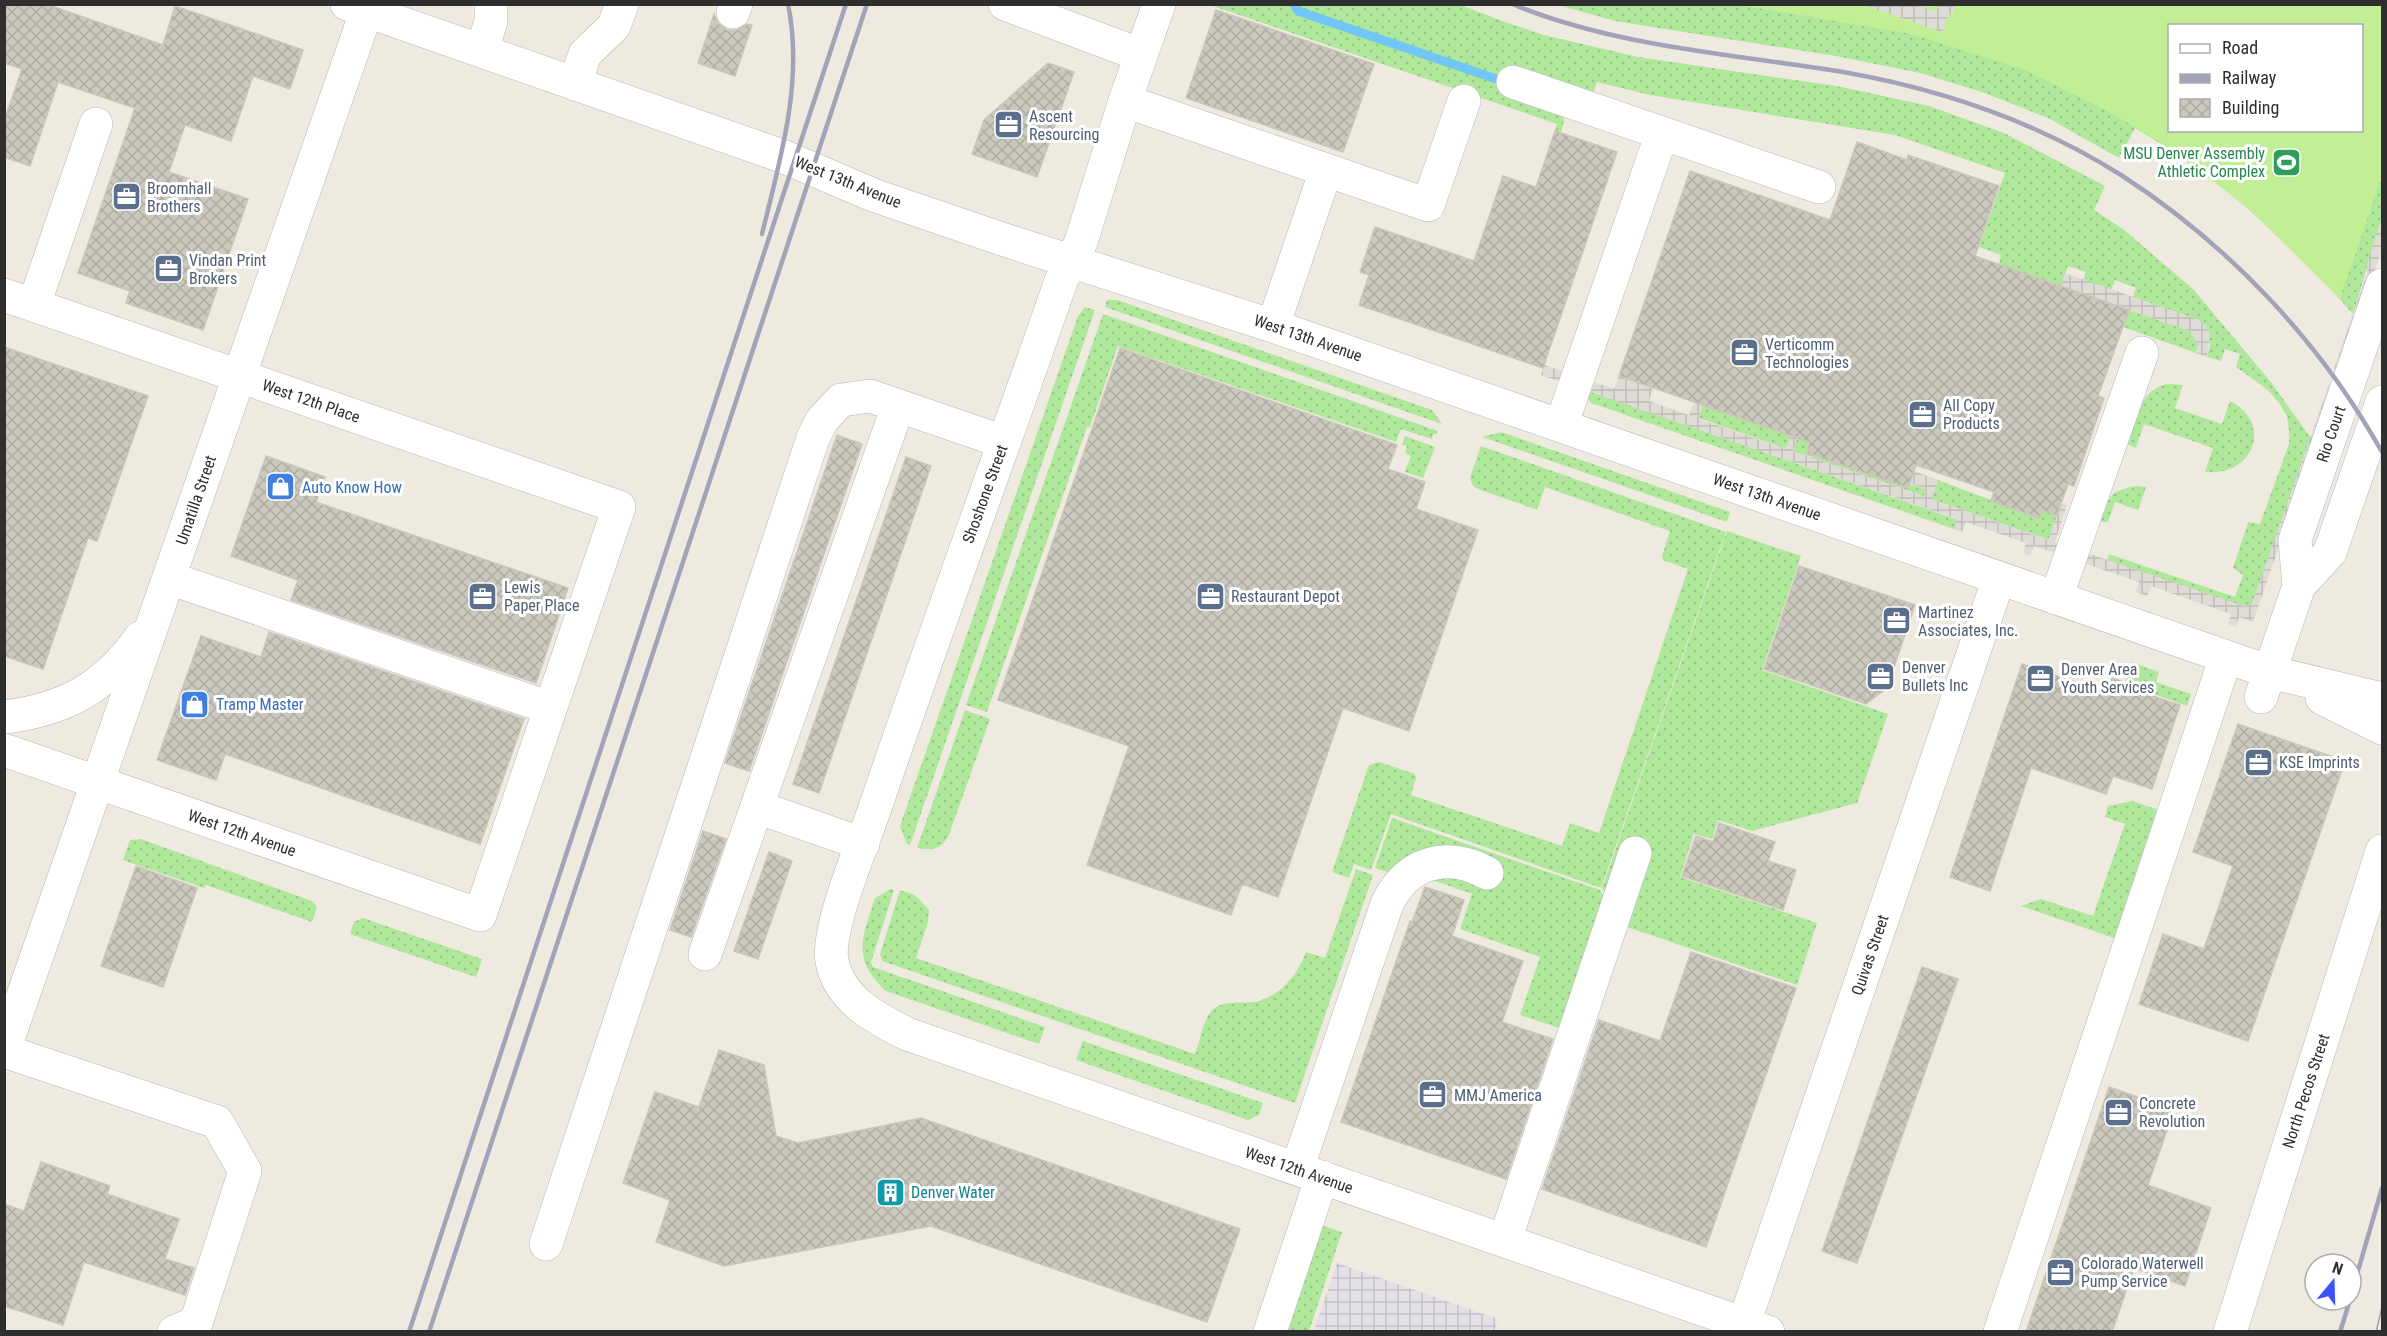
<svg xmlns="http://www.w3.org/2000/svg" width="2387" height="1336" viewBox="0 0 2387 1336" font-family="'Roboto Condensed',sans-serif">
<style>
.industrial{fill:url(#industrial-grid)}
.grass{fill:url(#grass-dots)}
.pitch{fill:#c2ef96;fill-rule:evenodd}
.plaza{fill:url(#plaza-grid)}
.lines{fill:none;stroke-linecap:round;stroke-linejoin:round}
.stream{stroke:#70c6f4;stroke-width:9}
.building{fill:url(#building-cross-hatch);stroke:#cbc6b9;stroke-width:1.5}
.minor-casing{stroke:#b4b5c1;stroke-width:34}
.minor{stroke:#fff;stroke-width:33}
.tram{stroke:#a2a3b8;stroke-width:1.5}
.rail{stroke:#a2a3b8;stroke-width:4.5}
.labels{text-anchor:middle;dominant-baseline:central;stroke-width:6;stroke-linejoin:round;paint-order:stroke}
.service-label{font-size:16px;fill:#4e5e75;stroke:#fff;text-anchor:start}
.leisure-label{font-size:16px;fill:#27864d;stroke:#fff;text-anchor:end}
.street-label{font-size:16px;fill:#2e2e2e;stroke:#fff}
.shop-label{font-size:16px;fill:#366cbe;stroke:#fff;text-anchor:start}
.culture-label{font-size:16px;fill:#0d838f;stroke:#fff;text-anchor:start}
</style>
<defs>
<pattern id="industrial-grid" width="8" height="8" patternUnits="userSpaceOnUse" patternTransform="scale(1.5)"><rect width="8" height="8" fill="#e3e0e8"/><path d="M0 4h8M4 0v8" fill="none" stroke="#c3c0c7"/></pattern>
<pattern id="grass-dots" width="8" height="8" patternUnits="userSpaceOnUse" patternTransform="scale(1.5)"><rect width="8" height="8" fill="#afe79b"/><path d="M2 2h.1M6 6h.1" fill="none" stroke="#97c686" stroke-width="1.8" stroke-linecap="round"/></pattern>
<pattern id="plaza-grid" width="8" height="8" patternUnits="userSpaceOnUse" patternTransform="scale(1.5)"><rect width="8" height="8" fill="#dfdcd7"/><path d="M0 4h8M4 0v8" fill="none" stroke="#c0bdb9"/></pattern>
<pattern id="building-cross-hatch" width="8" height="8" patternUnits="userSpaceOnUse" patternTransform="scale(1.5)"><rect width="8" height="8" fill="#cbc8be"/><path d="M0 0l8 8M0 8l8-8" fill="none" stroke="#afaca4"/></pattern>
</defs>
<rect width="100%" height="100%" fill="#efeae0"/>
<path class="industrial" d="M1337,1263l161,56 -4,12h-180z"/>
<path class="grass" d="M1210,5h251l41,16 42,14 94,22 204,30 87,19 75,27 101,53 -11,24 29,19 70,60 77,92 41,57 -59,166 -9,2 -136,-46 2,-6 126,43 8,-22 -10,-7 15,-46 12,2 29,-80v-14l-2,-14 -7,-12 -12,-14 -32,-23 4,-13 -15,-5 -4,12 -14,-4 3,-13 -11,-24 -66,-23 3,-9 -21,-8 -4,10 -28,-10 3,-8 -18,-6 -7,20 -62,-22 2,-9 -22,-8 26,-74 -110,-38 -245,-40 -53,-13 -5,14 -29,20 1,5 -3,12 -6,-2 2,-7z
M1558,5h306l78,27 228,98h192l20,-94v182l-29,96c-63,-72 -135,-138 -218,-186l-16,30 -71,-40 -66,-26 -62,-19 -84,-17 -221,-35z
M1107,300h10l315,110 10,14 -337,-117z
M1085,307l10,3 -185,535 -3,-1 -7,-18 178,-510z
M2129,310l61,21 8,13 -2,9 -73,-26z
M1103,314l335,117 -1,3h-4l-1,5 -31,-10 -5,13 -278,-96 -28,81h-3l-100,285 -21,-7z
M2166,384l17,1 -8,23 47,16 8,-23c43,21 25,76 -25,71l8,-24 -69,-24 -8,24 -9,-4c8,-24 11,-52 39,-60z
M1580,388l378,132 -4,9 -363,-126z
M1703,405l88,30 -5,14 -87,-31z
M1501,432l229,80 -3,10 -245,-85z
M1405,436l30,11 -12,31 -18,-6 6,-16 -6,-3 2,-7 -5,-1z
M1797,438l13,4 -3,11 119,36 -2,7 -131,-45z
M1481,446l245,86 -125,356 -210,-74 -20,56 -17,-6 -5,14 -17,-6 37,-107 10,-3 36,12 1,4 -5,17 151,51 8,-23 29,10 89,-264 -25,-9 -1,-4 8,-25 -125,-44 -8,23 -59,-21 -5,-3 -3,-8z
M1938,480l100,38 4,-8 15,5 -8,25 -118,-41z
M2137,486l9,1 -8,23 -23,-8 -7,20h-6l-2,-3c10,-24 10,-28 37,-33z
M1727,531l74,25 -39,114 126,44 -31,89 -105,28 -34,-11 -6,19 -18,-5 -14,43 137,46 -20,62 -170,-58 -25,-39z
M2132,662l27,10 -3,10 35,12 -4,12 -50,-18 1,-3 -12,-4z
M965,710l25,9 -41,116c-7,14 -17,16 -32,13z
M2132,801l30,10 -45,128 -96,-33 20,-7 52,17 32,-92 -20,-7 3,-11z
M1392,818l208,72 8,14 -43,126 -45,-15 20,-58 -80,-28 12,-35 -54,-19 -3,6 -40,-13z
M141,839l171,62 5,6 -5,15 -106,-37 -2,3 -81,-28 7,-20z
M1356,869l17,6 -78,228 -413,-142 -2,-7 20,-64 15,5 14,15 -1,12 -12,36 279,96c5,-12 7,-30 15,-41 10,-15 33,-8 49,-12 23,-7 39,-27 47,-49l19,6z
M891,889l3,1 -23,72 2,5 172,60 -6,17 -153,-53c-35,-32 -24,-53 -11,-93z
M363,918l119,41 -6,18 -126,-43 4,-12z
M1083,1041l180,62 -4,12 -11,5 -172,-60z
M1324,1226l18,6 -33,99 -23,1 34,-102z"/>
<path class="pitch" d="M1739,5h643v171l-42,123 -89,-88 -79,-62 -63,-37 -84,-42 -113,-36zM2170,26h192v104h-192z"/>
<path class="plaza" d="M1864,5h53l19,6 3,-6h17l-4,10 -3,-1 -7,18z
M2382,218v32l-43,125 -5,-6 33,-96 1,-13z
M2065,273l134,47 6,5 5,8 -3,24 -11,-4 2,-9 -8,-13 -129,-45z
M1544,365l70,24 5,-13 34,12 -4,13 40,14 5,-13 9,3 -4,14 87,30 5,-14 6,3 -4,13 131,45 2,-7 -17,-6 5,-12 24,9 -6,19 116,41 14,-37 5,2 -12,37 188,64 9,-2 77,-220 4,7 -80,231 -14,-5 -3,10 -8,-3 3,-10 -80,-28 -4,10 -11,-4 3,-10 -105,-36 -4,10 -7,-3 3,-10 -60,-21 -4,10 -8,-3 3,-10 -416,-144z"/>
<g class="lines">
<path class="stream" d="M1294,4l4,7 207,71"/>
</g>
<path class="building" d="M4,4h42l117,41 12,-39 128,44 -13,39 -37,-13 -22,65 -46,-16 -16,47 79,27 -45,131 -77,-27 4,-12 -52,-18 57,-165 -77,-26 -28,84 -26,-9v-36l18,-52 -18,-6z
M1216,10l158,54 -31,88 -157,-54z
M714,14l4,9 9,7h10l10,-6 5,1 -17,51 -37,-13z
M1048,63l26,9 -37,105 -65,-23 12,-34z
M1555,131l62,21 -74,216 -184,-63 10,-30 -9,-3 15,-45 99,34 29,-85 33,11z
M1857,142l50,18 1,-5 91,31 -24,70 154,54 -31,86 6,2 -30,88 -6,-2 -11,31 -15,-5 -3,8 -48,-17 3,-9 -78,-27 -8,23 -101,-35 3,-11 -191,-66 71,-205 140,49z
M4,347l144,49 -51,145 -9,-3 -45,131 -39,-13z
M1120,348l277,97 -9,24 37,13 -9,27 62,21 -69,201 -66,-23 -65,189 -36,-13 -11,31 -144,-50 42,-119 -131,-46z
M837,435l25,9 -113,327 -24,-8z
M266,456l59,21 -9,25 252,86 -32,95 -245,-83 7,-20 -67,-24z
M906,457l25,9 -112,327 -26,-9z
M1799,566l116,39 -28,83 -21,16 -102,-35z
M269,632l255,87 -44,125 -255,-90 -9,26 -59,-20 44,-124 60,21z
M2022,664l86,29 4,-15 24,8 -1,4 45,15 -28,84 -39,-13 -7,18 -75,-26 -41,123 -40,-14z
M2238,724l107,37 -97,280 -109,-37 24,-70 41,15 29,-83 -40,-14z
M1719,823l56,19 -7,19 28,9 -13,40 -101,-34 14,-40 17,6z
M703,831l23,8 -35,98 -21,-7z
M769,852l23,9 -34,98 -24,-8z
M136,866l61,22 -34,99 -62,-21z
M1425,887l39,13 -12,36 71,25 -21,61 51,17 -47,140 -165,-57 69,-201 2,1z
M1691,952l105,36 -90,259 -164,-58 57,-169 61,21z
M1922,967l36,12 -101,284 -35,-12z
M719,1050l45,15 12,71 22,7 123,-25 319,111 -33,93 -276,-96 -207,40 -68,-24 14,-42 -47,-17 32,-91 44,15z
M2109,1087l65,23 -26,75 63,23 -26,78 -51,-18 -22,64h-86z
M41,1162l69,24 -3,8 72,25 -14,40 29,9 -9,27 -101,-33 -21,63 -59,-19v-102l20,7z"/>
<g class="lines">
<defs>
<path id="minor" d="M347,4l435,152 91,39 135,46 265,85 997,346 112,27
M1005,4l136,51
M1159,4l-34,97 -44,141 -20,39c-61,176 -126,351 -186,527 -12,35 -49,121 -43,153 7,38 43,57 75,73l861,298
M733,12l3,-8
M482,51l9,-30v-17
M1513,82l306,105
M575,84l10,-30 29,-28 8,-22
M1125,101l303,104 36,-104
M4,295l615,212 -139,408 -476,-165
M34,305l62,-181
M1273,326l53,-156
M1561,426l101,-293
M169,578l381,130
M2299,586l31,-34 52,-150
M2056,598l86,-245
M2261,697l38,-111 -4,-46 87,-255
M2322,698l60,30
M4,717c60,-7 101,-29 136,-79
M757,807l106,37
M705,954l193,-548
M4,1050l365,-1046
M4,1051l213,71 28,49 -49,152 -22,9
M1297,1169l90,-265c20,-42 59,-53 100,-31
M1505,1240l130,-387
M546,1244l267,-806 9,-18 19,-20 29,-4 134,46
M1270,1332l52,-155
M1741,1332l258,-754
M2000,1332l226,-675
M2230,1332l152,-481"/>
</defs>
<use href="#minor" class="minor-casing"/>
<use href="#minor" class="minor"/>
<path class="tram" d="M2376,1332l6,-25"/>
<path class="rail" d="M1512,4c104,43 221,50 331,68 97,17 194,50 278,103 107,69 199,166 261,277
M762,234c18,-74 42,-153 26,-230
M2351,1295l31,-107
M409,1332l437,-1328
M429,1332l438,-1328
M2340,1332l10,-32"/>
</g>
<defs>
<symbol id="office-square" viewBox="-11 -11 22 22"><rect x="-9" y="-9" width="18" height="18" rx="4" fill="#5c6f8a" stroke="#fff"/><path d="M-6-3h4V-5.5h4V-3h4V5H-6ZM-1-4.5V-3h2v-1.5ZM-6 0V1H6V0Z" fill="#fff"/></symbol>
<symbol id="stadium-square" viewBox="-11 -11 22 22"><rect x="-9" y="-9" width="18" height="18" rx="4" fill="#2e9e5b" stroke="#fff"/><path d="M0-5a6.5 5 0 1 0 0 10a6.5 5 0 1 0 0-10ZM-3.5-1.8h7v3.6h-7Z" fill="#fff"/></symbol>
<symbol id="shop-square" viewBox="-11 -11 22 22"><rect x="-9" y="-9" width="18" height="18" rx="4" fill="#3f7fe0" stroke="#fff"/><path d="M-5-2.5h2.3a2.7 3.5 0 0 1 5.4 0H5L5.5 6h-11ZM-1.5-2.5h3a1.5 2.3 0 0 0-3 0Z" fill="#fff"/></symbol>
<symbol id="building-square" viewBox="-11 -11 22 22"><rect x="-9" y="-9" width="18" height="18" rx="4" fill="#0f9aa8" stroke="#fff"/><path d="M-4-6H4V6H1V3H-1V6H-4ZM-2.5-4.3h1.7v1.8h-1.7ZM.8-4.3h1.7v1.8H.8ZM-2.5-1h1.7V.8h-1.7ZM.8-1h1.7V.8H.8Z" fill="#fff"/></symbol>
</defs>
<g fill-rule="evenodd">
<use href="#office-square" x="992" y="108" width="33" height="33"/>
<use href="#stadium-square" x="2270" y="146" width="33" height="33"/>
<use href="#office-square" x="110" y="180" width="33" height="33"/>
<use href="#office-square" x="152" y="252" width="33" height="33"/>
<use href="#office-square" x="1728" y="336" width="33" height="33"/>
<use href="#office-square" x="1906" y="398" width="33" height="33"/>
<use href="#shop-square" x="264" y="470" width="33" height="33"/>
<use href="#office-square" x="466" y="580" width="33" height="33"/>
<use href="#office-square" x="1194" y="580" width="33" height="33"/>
<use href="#office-square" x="1880" y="604" width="33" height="33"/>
<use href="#office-square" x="1864" y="660" width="33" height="33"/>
<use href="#office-square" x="2024" y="662" width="33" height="33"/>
<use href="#shop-square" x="178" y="688" width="33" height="33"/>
<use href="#office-square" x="2242" y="746" width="33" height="33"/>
<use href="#office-square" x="1416" y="1078" width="33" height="33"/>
<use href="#office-square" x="2102" y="1096" width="33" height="33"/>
<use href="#building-square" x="874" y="1176" width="33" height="33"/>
<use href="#office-square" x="2044" y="1256" width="33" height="33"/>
</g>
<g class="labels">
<g class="service-label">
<text x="1029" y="116">Ascent<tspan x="1029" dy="18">Resourcing</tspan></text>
<text x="147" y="188">Broomhall<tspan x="147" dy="18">Brothers</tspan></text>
<text x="189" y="260">Vindan Print<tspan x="189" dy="18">Brokers</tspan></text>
<text x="1765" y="344">Verticomm<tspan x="1765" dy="18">Technologies</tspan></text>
<text x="1943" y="405">All Copy<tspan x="1943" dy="18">Products</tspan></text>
<text x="504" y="587">Lewis<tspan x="504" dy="18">Paper Place</tspan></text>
<text x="1231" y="596">Restaurant Depot</text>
<text x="1918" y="612">Martinez<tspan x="1918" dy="18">Associates, Inc.</tspan></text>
<text x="1902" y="667">Denver<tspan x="1902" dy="18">Bullets Inc</tspan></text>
<text x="2061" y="669">Denver Area<tspan x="2061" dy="18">Youth Services</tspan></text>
<text x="2279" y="762">KSE Imprints</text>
<text x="1454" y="1095">MMJ America</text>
<text x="2139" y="1103">Concrete<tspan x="2139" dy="18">Revolution</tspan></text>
<text x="2081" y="1263">Colorado Waterwell<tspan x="2081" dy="18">Pump Service</tspan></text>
</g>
<g class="leisure-label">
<text x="2265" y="153">MSU Denver Assembly<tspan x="2265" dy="18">Athletic Complex</tspan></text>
</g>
<g class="street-label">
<text transform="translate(848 182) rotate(22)">West 13th Avenue</text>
<text transform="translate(1308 338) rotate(19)">West 13th Avenue</text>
<text transform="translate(311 401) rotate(19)">West 12th Place</text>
<text transform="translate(2331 434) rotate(-71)">Rio Court</text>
<text transform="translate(985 494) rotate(-70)">Shoshone Street</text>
<text transform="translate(1767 497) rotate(19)">West 13th Avenue</text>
<text transform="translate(196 500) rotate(-71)">Umatilla Street</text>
<text transform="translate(242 833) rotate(19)">West 12th Avenue</text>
<text transform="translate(1870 955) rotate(-71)">Quivas Street</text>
<text transform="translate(2306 1091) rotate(-72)">North Pecos Street</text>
<text transform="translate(1299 1170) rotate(19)">West 12th Avenue</text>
</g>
<g class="shop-label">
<text x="302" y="487">Auto Know How</text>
<text x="216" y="704">Tramp Master</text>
</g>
<g class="culture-label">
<text x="911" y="1192">Denver Water</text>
</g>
</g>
<rect width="2387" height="1336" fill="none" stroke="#2e2e2e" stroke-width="12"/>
<rect x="2168" y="24" width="195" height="108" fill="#ffffff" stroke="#ababab" stroke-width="1.5"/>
<rect x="2180" y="44" width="30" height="9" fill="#ffffff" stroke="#ababab" stroke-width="1.5"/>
<text x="2222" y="54" font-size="18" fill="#2e2e2e">Road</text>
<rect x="2180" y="74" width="30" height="9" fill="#a2a3b8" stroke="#ababab" stroke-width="1.5"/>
<text x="2222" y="84" font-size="18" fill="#2e2e2e">Railway</text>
<rect x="2180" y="99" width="30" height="18" fill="url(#building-cross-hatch)" stroke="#ababab" stroke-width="1.5"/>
<text x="2222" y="114" font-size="18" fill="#2e2e2e">Building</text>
<g transform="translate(2333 1282) rotate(19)"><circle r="28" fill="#ffffff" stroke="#ababab" stroke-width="1.5"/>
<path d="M0-4.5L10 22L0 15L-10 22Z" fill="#3d51ff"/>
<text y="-9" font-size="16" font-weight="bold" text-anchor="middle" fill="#2e2e2e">N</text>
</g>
</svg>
